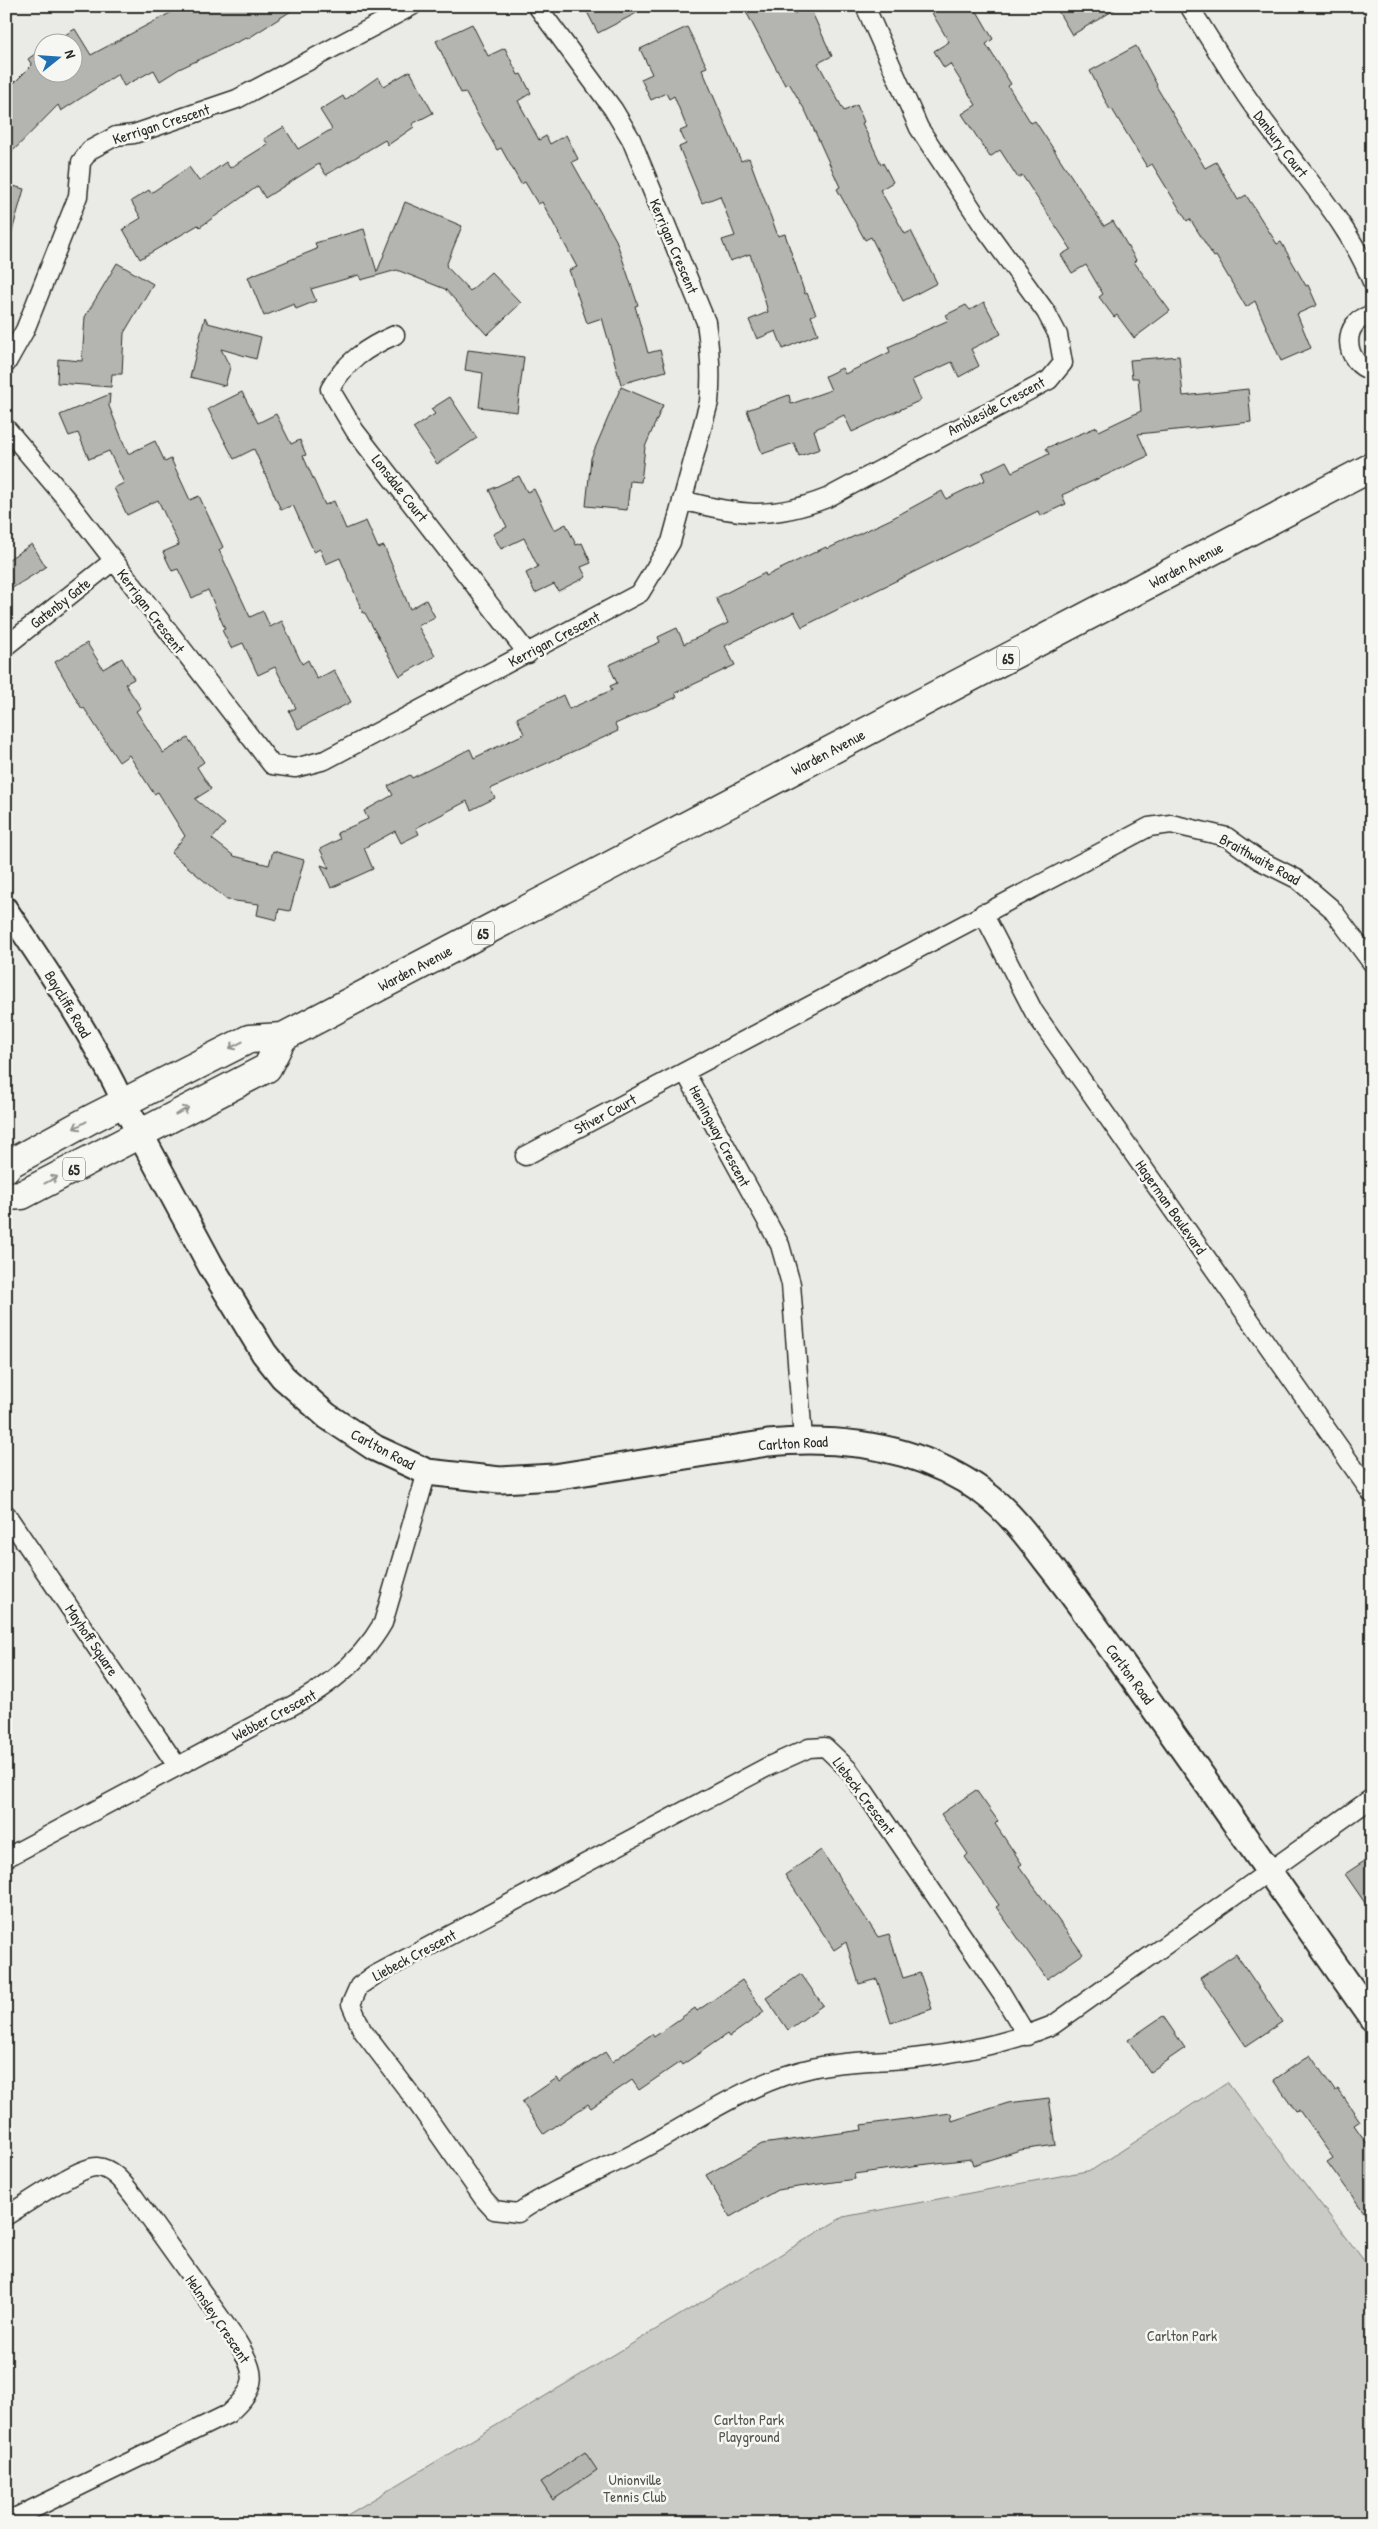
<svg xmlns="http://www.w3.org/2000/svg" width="1378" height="2529" viewBox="0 0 1378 2529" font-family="'Patrick Hand',sans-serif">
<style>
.green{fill:#cacac7;stroke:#7a7a79}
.building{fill:#b4b4b1;stroke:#2b2b2b}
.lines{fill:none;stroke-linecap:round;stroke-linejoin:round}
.minor-casing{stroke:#2b2b2b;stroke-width:21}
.tertiary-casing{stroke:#2b2b2b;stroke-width:25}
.secondary-casing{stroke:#2b2b2b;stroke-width:29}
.primary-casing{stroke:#2b2b2b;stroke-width:31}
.minor{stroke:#f6f6f2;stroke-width:18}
.tertiary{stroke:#f6f6f2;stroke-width:21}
.secondary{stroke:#f6f6f2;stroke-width:25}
.primary{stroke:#f6f6f2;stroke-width:28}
.oneway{stroke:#90908e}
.labels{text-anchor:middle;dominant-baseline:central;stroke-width:5;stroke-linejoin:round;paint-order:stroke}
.shield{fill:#f6f6f2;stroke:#686867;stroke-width:1}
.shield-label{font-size:14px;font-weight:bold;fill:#2b2b2b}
.street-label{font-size:15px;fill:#2b2b2b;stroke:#f6f6f2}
.park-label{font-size:15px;fill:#535352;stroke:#f6f6f2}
</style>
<rect width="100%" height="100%" fill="#eaeae6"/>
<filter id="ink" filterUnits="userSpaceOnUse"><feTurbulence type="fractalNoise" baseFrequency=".02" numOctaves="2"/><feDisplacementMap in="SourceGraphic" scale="10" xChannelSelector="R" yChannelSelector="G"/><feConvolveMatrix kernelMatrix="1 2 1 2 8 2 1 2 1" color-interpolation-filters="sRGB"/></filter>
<g filter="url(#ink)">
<path class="green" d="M1227,2082l145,189v252h-1038l509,-306 249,-47z"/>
<path class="building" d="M183,6h116l-52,33 -1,-1 -67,31 -19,12 -6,-11 -30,16 -6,-12 -57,37 -3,-6 -52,53v-67l26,-26 -4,-6 14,-10v23h30v-30h-19l22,-13 16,26z
M584,6h66l-52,27z
M743,6h47l4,8 15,-8 23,50 -14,7 26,48 13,-6 7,17 -2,1 19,41 2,-1 10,19 -13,8 25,44 6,-3 26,52 -34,18 -32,-64 -6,3 -28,-51 3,-2 -34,-75 -17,-29 -4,2z
M928,6h46l19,33 -7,5 25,40 -3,2 23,37 4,-2 69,105 9,-5 23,39 -2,2 36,49 -36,27 -17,-23 -3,2 -15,-20 4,-3 -17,-29 -14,8 -11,-18 10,-6 -49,-74 -4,3 -18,-28 -10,7 -28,-43 14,-9 -26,-41 -6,4 -10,-17 15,-9z
M1055,6h66l-49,29z
M472,24l16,32 17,-8 13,27 3,-1 10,19 -13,8 21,39 7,-4 4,8 16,-9 12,24 -6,3 44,78 22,65 -3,1 13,47 12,-3 6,21 -45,13 -19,-66 -15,5 -18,-53 8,-3 -35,-65 -4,2 -13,-22 -4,2 -20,-36 -4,2 -32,-58 -4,1 -25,-52z
M687,27l20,40 -5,2 39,92 8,-3 29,78 7,-2 20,60 2,-1 9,21 -5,2 7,18 -35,15 -7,-18 -19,8 -8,-19 19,-8 -3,-11 -15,-47 -20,7 -8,-21 13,-4 -15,-40 -18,7 -23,-56 7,-3 -6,-13 7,-3 -13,-32 -5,3 -3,-6 -15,7 -10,-21 11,-5 -12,-25z
M1136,46l21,39 -1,1 49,82 11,-6 22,38 8,-5 31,49 4,-2 25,44 2,-1 9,20 -20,9 14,34 -30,13 -26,-60 -9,6 -30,-51 -2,1 -24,-38 -3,2 -35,-57 -5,3 -35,-58 -2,1 -20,-39z
M410,71l23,42 -21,11 2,3 -26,18 -3,-5 -59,35 -7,-11 -54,34 -7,-12 -58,41 -2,-2 -58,34 -17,-30 18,-11 -10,-17 18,-11 2,3 38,-26 10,14 27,-19 4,6 38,-24 -4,-5 20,-12 14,22 34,-20 -12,-19 23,-14 2,4 33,-23 6,9z
M6,184l18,5 -13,46 -5,-1z
M405,202l57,24 -16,40 24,25 21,-19 30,31 -34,32 -42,-46 -48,-19 -36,10 -2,-5 -48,14 5,12 -20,8 -2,-5 -30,12 -16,-39 69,-28 -2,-6 49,-14 13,43z
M117,263l36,21 -29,49 -2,41h-10l-1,13 -54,-4 1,-24 24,2 3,-44z
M984,302l17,32 -30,15 8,17 -20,11 -7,-15 -40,18 9,20 -69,32 -8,-17 -30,15 6,19 -21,7 -5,-13 -32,11 -15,-44 42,-15 2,9 40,-14 -6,-14 17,-8 3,6 45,-22 -2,-5 61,-27 -3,-5 20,-10 4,5z
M205,317l3,6 53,14 -5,22 -35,-10 9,18 -5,19 -35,-9z
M468,350l56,7 -7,55 -38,-5 4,-34 -18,-3z
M1179,356l4,40 65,-7 3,33 -113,12 10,22 -86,39 4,9 -26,12 -2,-5 -236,116 -8,-15 -69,34 10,19 -60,28 2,4 -62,27 3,7 -128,58 5,9 -24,12 -4,-9 -51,27 3,6 -18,9 -6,-12 -31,17 9,21 -42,19 -10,-23 8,3 -9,-19 20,-10 -3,-6 31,-14 -4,-8 29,-16 -5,-9 22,-11 2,3 58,-29 4,9 50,-24 -7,-16 46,-23 6,14 43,-19 -2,-4 7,-3 -8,-18 51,-23 -2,-5 19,-9 7,16 44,-21 -12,-25 49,-25 1,3 39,-19 21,-10 1,2 64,-30 51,-28 4,8 39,-19 -3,-7 24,-12 6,11 37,-18 -3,-6 51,-21 2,4 42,-20 -3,-33h-6l-2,-18z
M621,387l42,18 -18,42 -4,35 -11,-1 -3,29 -41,-4 5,-48z
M242,392l16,31 18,-9 15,30 9,-4 6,15 -3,1 22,49 9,-4 12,28 20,-8 12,27 6,-2 26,63 16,-9 9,17 -17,9 17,30 -35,20 -35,-63h-2l-23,-55 -14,6 -6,-15 -6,3 -21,-47 -12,5 -27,-61 -20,10 -26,-50z
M110,394l-1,12 19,48 27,-13 10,21 6,-3 19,41 9,-4 24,51 -4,3 31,67 13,-6 7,16 12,-6 20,43 6,-4 9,19 17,-9 17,32 -53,27 -9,-18 7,-3 -21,-41 -17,8 -15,-32 -12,5 -9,-18 3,-1 -17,-39 -16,8 -14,-29 -6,2 -9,-19 16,-7 -21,-45 -31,15 -13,-27 10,-5 -15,-32 -20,8 -11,-26 -9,3 -9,-21z
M450,397l27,41 -40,26 -24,-36 22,-14 -4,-5z
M519,476l8,16 7,-3 20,41 12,-6 10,21 6,-2 9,20 -10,4 5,10 -28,14 -4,-7 -19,9 -9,-20 12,-6 -14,-29 -23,11 -8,-15 14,-7 -18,-37z
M32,544l14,23 -40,25v-31z
M87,643l16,26 19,-11 12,21 -9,5 16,24 -5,3 27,42 25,-15 16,24 -7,5 14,22 -16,10 30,25 -13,15 22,17 35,9 4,-14 31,9 -14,51 -11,-2 -2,11 -20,-5 2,-11 -32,-4 -56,-47 14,-17 -27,-44 -4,2 -25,-39 -10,7 -35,-54 -2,1 -27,-47z
M976,1790l22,31 -3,3 27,40 -3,2 64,88 -36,25 -51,-72 3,-2 -34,-48 3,-3 -27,-40z
M821,1850l57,87 11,-3 14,44 17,-5 12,36 -41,14 -14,-44 -18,5 -13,-42 -12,8 -49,-75z
M1372,1856v57l-27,-39z
M1236,1954l46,68 -36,24 -46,-68z
M801,1974l22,31 -35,25 -22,-32z
M742,1980l22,32 -35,25 -2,-3 -45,31 -2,-3 -41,28 -7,-10 -41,28 -3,-4 -44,30 -22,-32 35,-24 3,4 45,-30 7,10 40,-28 2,3 41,-29 2,3z
M1163,2016l22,32 -35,24 -22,-32z
M1310,2055l25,36 3,-2 22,32 -6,4 18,26v72l-45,-61 6,-4 -34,-48 -3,1 -22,-31z
M1049,2098l7,47 -36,5 -47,15 -2,-6 -51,6 -66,9 1,5 -78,11 -47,27 -24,-42 56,-31 100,-14 -1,-5 90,-12 1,8 56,-18z
M585,2452l12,18 -44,30 -12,-18z"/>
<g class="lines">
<defs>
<path id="minor" d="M1189,6c27,43 53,87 84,127 35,48 77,93 99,149
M1372,315c-32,5 -29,49 0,56
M395,335c-28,12 -50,27 -65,54l25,42 173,223
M6,364l19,-34 53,-134 3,-34 9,-12 26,-14 18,-2 103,-35 175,-93
M6,428l61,72 205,265 23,3 30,-8 315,-167 31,-51 38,-140c3,-28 1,-53 -3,-80l-75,-183 -18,-30 -76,-103
M682,500c56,15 89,20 145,-2l222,-118 14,-17 -5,-28 -12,-23 -64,-88 -63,-96 -54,-122
M6,646l107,-85
M983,913l51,99 338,482
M685,1072l95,173 11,39 12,155
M525,1156l624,-329 22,-3 56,13 32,23 38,19 34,29 41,55
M6,1514l171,252
M6,1858l264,-141c46,-22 87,-49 113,-94l44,-151
M1027,2036l-25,-42 -138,-203 -16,-22 -23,-22 -16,1 -40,18 -394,209 -16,11 -8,18 11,26 51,67 71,102 10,11 24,3c36,-25 78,-40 117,-60 58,-30 113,-71 177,-85 33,-8 68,-6 102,-10 47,-5 95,-15 139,-33l319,-227
M6,2216c19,-11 73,-50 91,-49 17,1 29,20 38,31l102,143c20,34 22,45 -9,73l-222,108"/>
<path id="tertiary" d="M6,908c42,63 86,127 118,196"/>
<path id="secondary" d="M124,1104l87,162 53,87 19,24 44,39 48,32 52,24 73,8 54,-3 214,-34c75,-7 152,4 215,49 26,19 46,46 65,71 26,33 50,67 74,100 84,118 166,236 250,355"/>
<path id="primary" d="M6,1168l3,-4 82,-45 158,-80 34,-2 1089,-570
M6,1196l16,-1 245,-127 16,-31"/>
</defs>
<use href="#minor" class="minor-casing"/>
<use href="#tertiary" class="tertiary-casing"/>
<use href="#secondary" class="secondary-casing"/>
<use href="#primary" class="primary-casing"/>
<use href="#minor" class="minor"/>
<use href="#tertiary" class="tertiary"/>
<use href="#secondary" class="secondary"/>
<use href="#primary" class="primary"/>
</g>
<defs><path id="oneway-shaft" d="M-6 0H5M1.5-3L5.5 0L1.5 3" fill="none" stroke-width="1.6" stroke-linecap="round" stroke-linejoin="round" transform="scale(1.25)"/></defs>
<g class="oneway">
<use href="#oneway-shaft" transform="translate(236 1045) rotate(153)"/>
<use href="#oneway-shaft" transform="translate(182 1111) rotate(-28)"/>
<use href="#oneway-shaft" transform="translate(80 1125) rotate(151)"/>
<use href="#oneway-shaft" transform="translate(51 1180) rotate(-28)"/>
</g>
</g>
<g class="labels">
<g class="shield">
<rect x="997" y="646.5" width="22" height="23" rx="4"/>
<rect x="472" y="921.5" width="22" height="23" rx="4"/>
<rect x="63" y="1157.5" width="22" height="23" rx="4"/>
</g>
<g class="shield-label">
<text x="1008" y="658">65</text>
<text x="483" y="933">65</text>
<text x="74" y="1169">65</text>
</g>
<g class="street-label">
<text transform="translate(161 124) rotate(-18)">Kerrigan Crescent</text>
<text transform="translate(1281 144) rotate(53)">Danbury Court</text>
<text transform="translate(674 246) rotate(67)">Kerrigan Crescent</text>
<text transform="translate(996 406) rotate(-28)">Ambleside Crescent</text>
<text transform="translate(400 488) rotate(52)">Lonsdale Court</text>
<text transform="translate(1186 565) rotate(-28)">Warden Avenue</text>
<text transform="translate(60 603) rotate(-38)">Gatenby Gate</text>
<text transform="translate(151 611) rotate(53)">Kerrigan Crescent</text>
<text transform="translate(554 639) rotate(-28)">Kerrigan Crescent</text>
<text transform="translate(828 752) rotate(-28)">Warden Avenue</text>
<text transform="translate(1260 859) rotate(29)">Braithwaite Road</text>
<text transform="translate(415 968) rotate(-28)">Warden Avenue</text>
<text transform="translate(68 1004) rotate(59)">Baycliffe Road</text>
<text transform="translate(605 1114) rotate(-28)">Stiver Court</text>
<text transform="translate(720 1136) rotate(62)">Hemingway Crescent</text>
<text transform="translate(1171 1207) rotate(55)">Hagerman Boulevard</text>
<text transform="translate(793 1443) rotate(-3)">Carlton Road</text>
<text transform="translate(383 1449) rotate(28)">Carlton Road</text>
<text transform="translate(92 1640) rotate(56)">Mayhoff Square</text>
<text transform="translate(1130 1674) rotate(54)">Carlton Road</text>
<text transform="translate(274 1715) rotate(-28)">Webber Crescent</text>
<text transform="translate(864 1796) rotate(53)">Liebeck Crescent</text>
<text transform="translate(414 1955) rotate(-28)">Liebeck Crescent</text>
<text transform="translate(218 2319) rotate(56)">Helmsley Crescent</text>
</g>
<g class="park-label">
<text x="1182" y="2335">Carlton Park</text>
<text x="749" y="2419">Carlton Park<tspan x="749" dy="17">Playground</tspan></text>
<text x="635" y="2479">Unionville<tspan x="635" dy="17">Tennis Club</tspan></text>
</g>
</g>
<rect width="1378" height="2529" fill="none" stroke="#f6f6f2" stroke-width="25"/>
<rect x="12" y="12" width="1353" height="2504" fill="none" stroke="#2b2b2b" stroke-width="2" filter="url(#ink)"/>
<g transform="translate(58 58) rotate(73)"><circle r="24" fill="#f6f6f2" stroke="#a5a5a2"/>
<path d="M0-4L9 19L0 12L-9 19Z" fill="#1f6fb2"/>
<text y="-8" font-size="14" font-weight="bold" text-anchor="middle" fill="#2b2b2b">N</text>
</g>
</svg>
